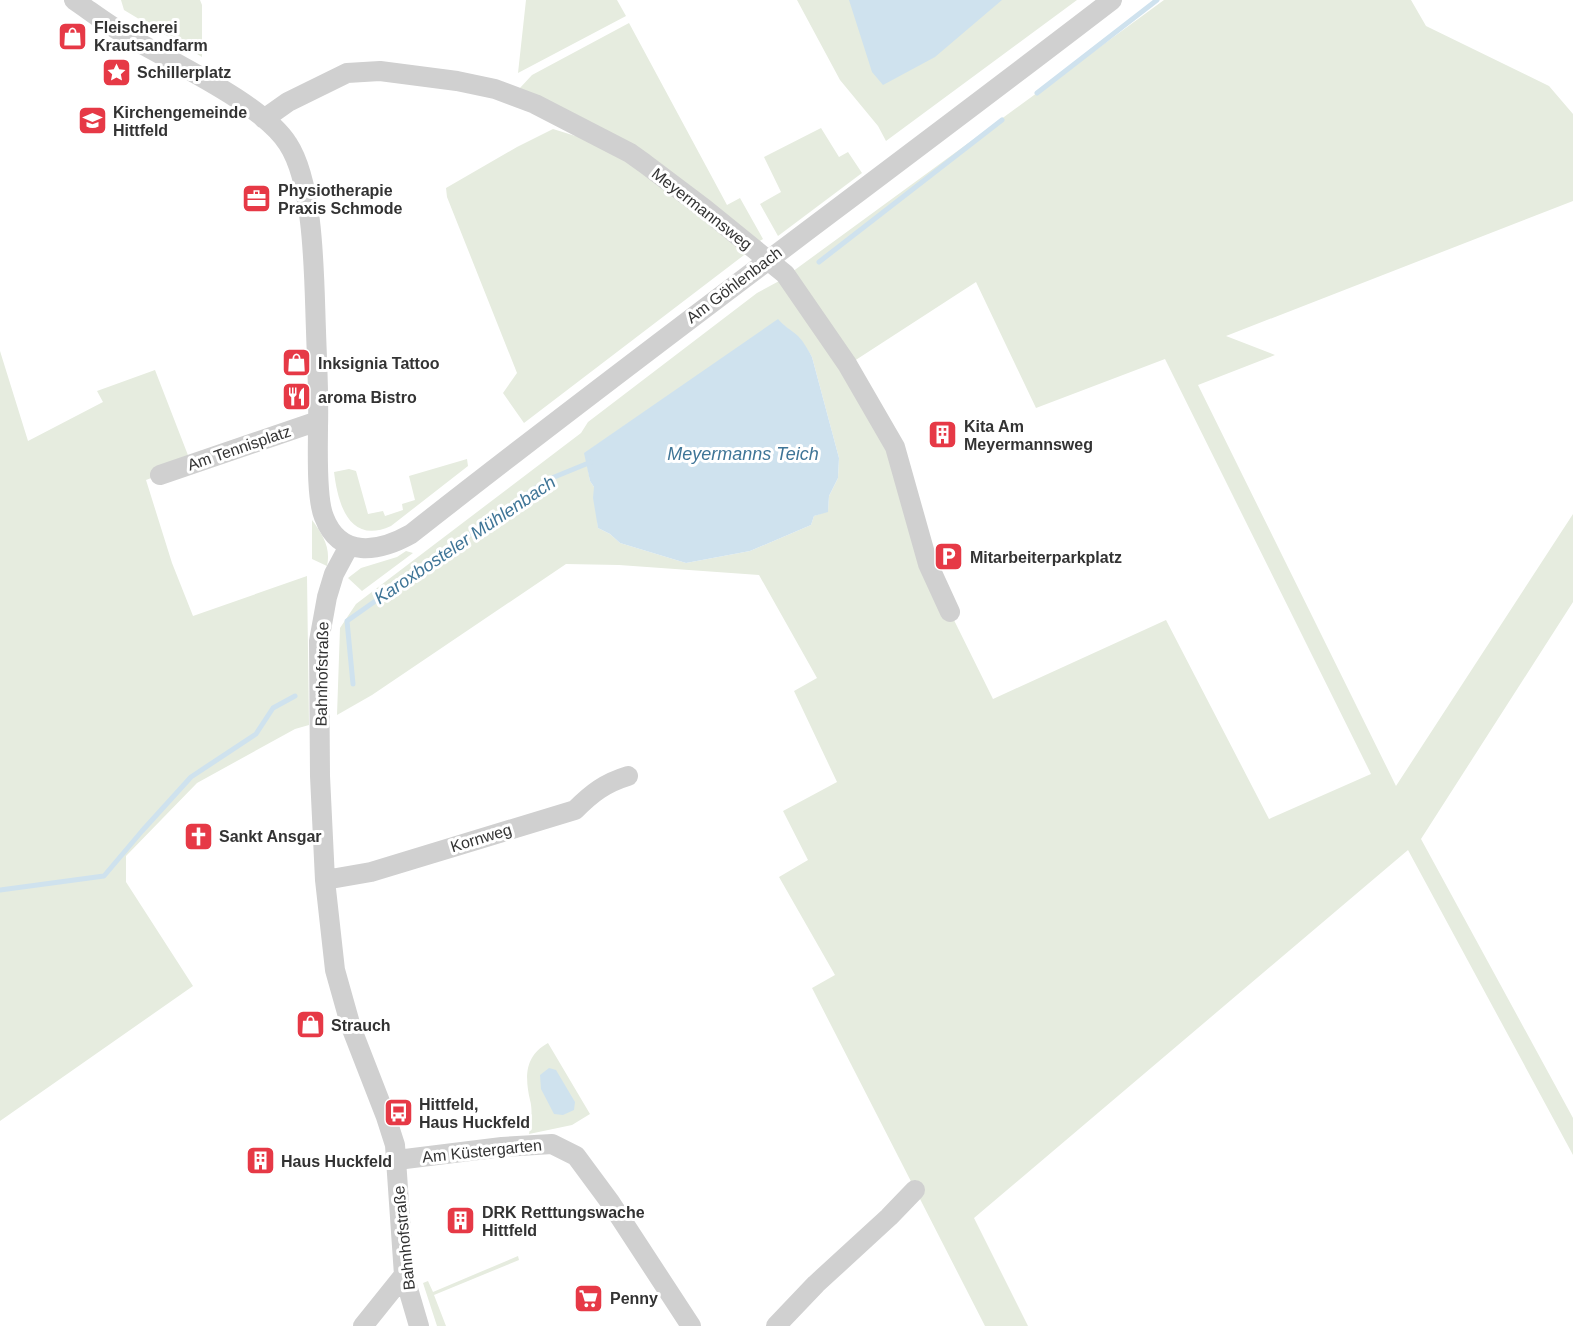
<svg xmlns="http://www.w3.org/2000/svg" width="1573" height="1326" viewBox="0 0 1573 1326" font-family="Arial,sans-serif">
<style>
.green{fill:#e6ecdf;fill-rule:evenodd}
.water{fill:#cfe2ee}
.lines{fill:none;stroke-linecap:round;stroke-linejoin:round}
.stream{stroke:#cfe2ee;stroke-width:5}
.minor{stroke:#d0d0d0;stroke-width:20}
.labels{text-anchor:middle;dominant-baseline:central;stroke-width:6;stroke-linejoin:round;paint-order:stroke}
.poi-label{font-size:16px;font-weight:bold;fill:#333;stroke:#fff;text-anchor:start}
.street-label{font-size:16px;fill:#333;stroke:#fff}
.water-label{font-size:18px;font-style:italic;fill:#3f7597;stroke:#fff}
</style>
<rect width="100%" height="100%" fill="#fff"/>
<path class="green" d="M121,0h79l2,5v52l-78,-47z
M526,0h91l9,16 -108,57z
M797,0h280l-191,141 -8,-15 -38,-46z
M1164,0h247l15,26 123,60 24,28v87l-347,135 49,19 -77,30 198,401 177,-272v88l-152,237 152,279v37l-165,-305 -434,368 54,108h-43l-173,-338 23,-13 -56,-98 29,-17 -25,-49 54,-29 -43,-91 23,-13 -58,-103 -140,-10 -53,-1 -194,131 -35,20 3,-87 16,-24 225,-171 7,-11 169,-129 24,-13zM976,282l60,126 129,-49 206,415 -102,45 -103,-199 -173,79 -43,-87 -83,-212 -19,-35zM778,320c14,13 24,19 34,37l27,101 -1,20 -9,18 -1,15 -14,5 -3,9 -61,26 -64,12 -66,-20 -10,-9 -12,-6 -4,-41 -4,-6 -5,-28z
M629,23l98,182 13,-7 23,41 -8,5 -236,-155 13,-14z
M821,128l18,29 9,-5 14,21 -84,63 -18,-32 21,-12 -17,-35z
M553,129l32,10 39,19 124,94 -224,171 -21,-30 14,-20 -70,-176 -1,-9 71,-41z
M0,351l28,90 75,-39 -6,-11 58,-21 36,93 -45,17 26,83 21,53 114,-40 2,149 -14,4 -98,54 -71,73v26l67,104 -193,135z
M467,459l1,7 -77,60c-42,19 -53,-22 -57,-54l15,-3 7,2 12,43 15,-3 2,5 18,-6 -1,-6 13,-4 -6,-24z
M312,520c11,15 19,28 15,46l-15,-7z
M406,551l7,2 -51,38 -14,-13 13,-10 36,-11z
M548,1043l42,71 -18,11 -43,9c2,-11 4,-23 1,-34 -5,-22 -6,-44 18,-57z
M518,1256l1,4 -85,35 12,31h-9l-14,-43 5,-2 5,11z"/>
<path class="water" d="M849,0h153l-67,57 -52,28 -11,-13z
M778,319c6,7 13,11 20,17 6,6 10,14 14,21l27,101 -1,20 -9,18 -1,16 -14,4 -3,9 -61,26 -64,12 -66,-20 -10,-9 -12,-6 -5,-30 1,-11 -4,-6 -6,-28z
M549,1068l7,2 19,32 -1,8 -11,5 -9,-1 -13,-25 -1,-14z"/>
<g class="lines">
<path class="stream" d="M1037,93l120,-93
M819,262l183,-142
M353,684l-6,-63 200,-141 44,-18
M0,890l104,-14 38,-45 49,-54 65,-43 17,-26 22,-12"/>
<path class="minor" d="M74,0c19,13 37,27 57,38 42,25 132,66 157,106 27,41 26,138 28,187 1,32 3,64 2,96 0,22 -2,71 6,90 16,42 55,35 87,17 231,-182 468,-355 701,-534
M264,119l24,-17 59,-29 33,-2 77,10 38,8 40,15 95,49 14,10 61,46 80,65 62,90 48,83 33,117 22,48
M160,475l158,-54
M349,546l-15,28 -7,23 -8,44 1,135 5,104 10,90 16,57 35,90 9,28 9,130 15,51
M325,880l46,-8 204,-62c17,-17 30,-27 53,-34
M397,1160l105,-13 50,-3 24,12 34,46 81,124
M363,1326l41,-51
M776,1326l40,-42 73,-67 26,-27"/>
</g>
<defs>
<symbol id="shop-square" viewBox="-11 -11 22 22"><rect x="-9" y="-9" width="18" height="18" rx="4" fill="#e63946" stroke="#fff"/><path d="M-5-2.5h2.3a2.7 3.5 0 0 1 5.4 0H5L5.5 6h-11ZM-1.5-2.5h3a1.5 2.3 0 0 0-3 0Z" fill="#fff"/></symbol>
<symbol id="sight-square" viewBox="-11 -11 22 22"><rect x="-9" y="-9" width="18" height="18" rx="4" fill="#e63946" stroke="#fff"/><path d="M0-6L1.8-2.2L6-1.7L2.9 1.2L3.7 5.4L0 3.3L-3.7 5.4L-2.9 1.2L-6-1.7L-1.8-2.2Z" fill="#fff"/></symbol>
<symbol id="school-square" viewBox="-11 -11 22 22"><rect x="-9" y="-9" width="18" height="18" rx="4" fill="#e63946" stroke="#fff"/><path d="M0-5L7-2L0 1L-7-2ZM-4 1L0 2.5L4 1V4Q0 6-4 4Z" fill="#fff"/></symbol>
<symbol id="office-square" viewBox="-11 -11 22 22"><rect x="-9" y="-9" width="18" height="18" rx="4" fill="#e63946" stroke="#fff"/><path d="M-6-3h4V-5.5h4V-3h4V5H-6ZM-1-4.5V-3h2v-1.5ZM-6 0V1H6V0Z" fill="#fff"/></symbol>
<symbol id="restaurant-square" viewBox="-11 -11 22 22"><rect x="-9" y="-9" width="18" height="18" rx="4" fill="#e63946" stroke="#fff"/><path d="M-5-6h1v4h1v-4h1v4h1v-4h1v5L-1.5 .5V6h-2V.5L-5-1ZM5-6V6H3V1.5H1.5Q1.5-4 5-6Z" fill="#fff"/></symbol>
<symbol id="building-square" viewBox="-11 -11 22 22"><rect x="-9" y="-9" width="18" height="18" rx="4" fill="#e63946" stroke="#fff"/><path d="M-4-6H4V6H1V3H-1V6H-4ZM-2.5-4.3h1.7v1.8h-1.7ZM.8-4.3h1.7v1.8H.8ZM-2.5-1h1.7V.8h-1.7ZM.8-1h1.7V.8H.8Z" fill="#fff"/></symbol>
<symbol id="parking-square" viewBox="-11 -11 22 22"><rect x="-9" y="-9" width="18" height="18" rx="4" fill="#e63946" stroke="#fff"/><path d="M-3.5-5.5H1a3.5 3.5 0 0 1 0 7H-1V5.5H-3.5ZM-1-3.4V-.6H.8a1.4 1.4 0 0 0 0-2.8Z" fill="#fff"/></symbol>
<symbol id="church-square" viewBox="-11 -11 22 22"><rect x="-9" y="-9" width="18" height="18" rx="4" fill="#e63946" stroke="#fff"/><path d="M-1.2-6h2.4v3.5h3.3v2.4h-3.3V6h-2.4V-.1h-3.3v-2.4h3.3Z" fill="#fff"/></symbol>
<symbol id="bus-square" viewBox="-11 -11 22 22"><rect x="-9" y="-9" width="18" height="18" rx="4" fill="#e63946" stroke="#fff"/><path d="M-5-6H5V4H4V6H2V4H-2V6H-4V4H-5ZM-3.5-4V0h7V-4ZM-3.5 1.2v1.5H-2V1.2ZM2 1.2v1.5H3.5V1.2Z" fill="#fff"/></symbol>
<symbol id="supermarket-square" viewBox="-11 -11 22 22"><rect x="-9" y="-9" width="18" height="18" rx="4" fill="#e63946" stroke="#fff"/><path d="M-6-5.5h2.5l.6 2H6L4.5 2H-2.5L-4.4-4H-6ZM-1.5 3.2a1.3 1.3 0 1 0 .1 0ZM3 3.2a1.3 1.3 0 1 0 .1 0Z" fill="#fff"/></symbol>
</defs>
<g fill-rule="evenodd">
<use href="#shop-square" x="56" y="20" width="33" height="33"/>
<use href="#sight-square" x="100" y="56" width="33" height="33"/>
<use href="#school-square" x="76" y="104" width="33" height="33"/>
<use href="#office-square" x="240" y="182" width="33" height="33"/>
<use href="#shop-square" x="280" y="346" width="33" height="33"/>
<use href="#restaurant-square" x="280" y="380" width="33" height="33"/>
<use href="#building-square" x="926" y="418" width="33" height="33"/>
<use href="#parking-square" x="932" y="540" width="33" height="33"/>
<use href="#church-square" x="182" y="820" width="33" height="33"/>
<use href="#shop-square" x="294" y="1008" width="33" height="33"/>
<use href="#bus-square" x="382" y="1096" width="33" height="33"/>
<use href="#building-square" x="244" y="1144" width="33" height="33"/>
<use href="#building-square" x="444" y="1204" width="33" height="33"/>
<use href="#supermarket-square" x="572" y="1282" width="33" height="33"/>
</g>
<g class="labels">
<g class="poi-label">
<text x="94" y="27">Fleischerei<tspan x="94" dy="18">Krautsandfarm</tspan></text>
<text x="137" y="72">Schillerplatz</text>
<text x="113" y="112">Kirchengemeinde<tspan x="113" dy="18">Hittfeld</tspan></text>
<text x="278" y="190">Physiotherapie<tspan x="278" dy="18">Praxis Schmode</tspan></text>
<text x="318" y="363">Inksignia Tattoo</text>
<text x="318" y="397">aroma Bistro</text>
<text x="964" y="426">Kita Am<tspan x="964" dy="18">Meyermannsweg</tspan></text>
<text x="970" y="557">Mitarbeiterparkplatz</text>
<text x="219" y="836">Sankt Ansgar</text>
<text x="331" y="1025">Strauch</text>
<text x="419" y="1104">Hittfeld,<tspan x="419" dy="18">Haus Huckfeld</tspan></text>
<text x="281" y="1161">Haus Huckfeld</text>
<text x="482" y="1212">DRK Retttungswache<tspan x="482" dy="18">Hittfeld</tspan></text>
<text x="610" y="1298">Penny</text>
</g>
<g class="street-label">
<text transform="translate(702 209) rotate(38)">Meyermannsweg</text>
<text transform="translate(734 285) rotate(-37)">Am Göhlenbach</text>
<text transform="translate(239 448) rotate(-19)">Am Tennisplatz</text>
<text transform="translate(322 674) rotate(-89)">Bahnhofstraße</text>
<text transform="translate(481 838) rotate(-17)">Kornweg</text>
<text transform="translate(482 1151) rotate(-6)">Am Küstergarten</text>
<text transform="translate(404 1238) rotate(-96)">Bahnhofstraße</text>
</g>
<g class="water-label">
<text x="743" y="454">Meyermanns Teich</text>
<text transform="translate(465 540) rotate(-34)">Karoxbosteler Mühlenbach</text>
</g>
</g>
</svg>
